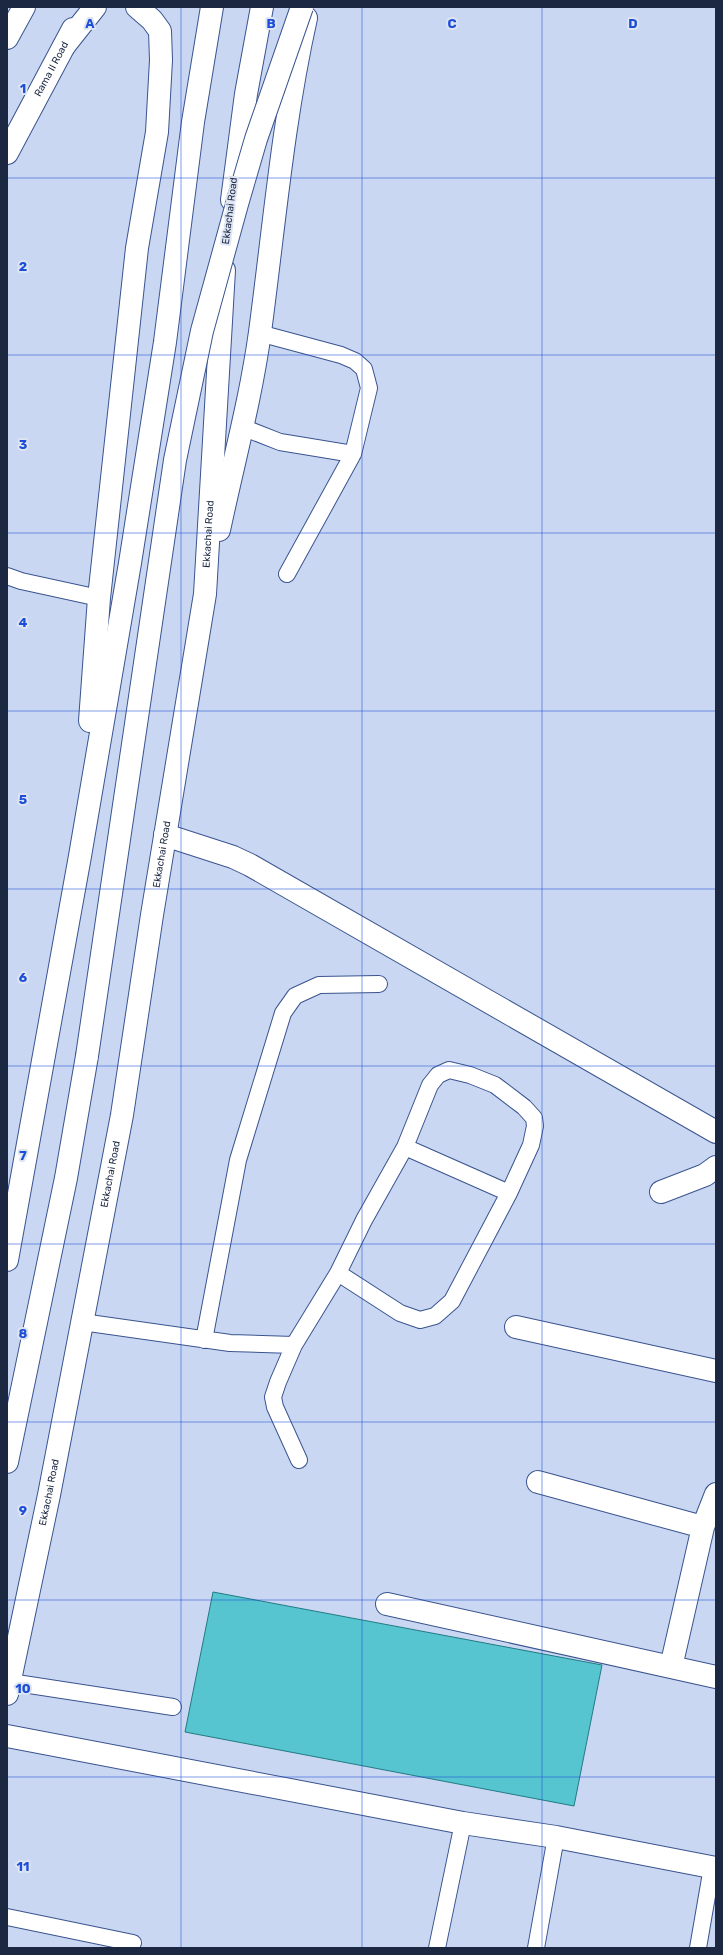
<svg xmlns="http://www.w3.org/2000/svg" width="723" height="1955" viewBox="0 0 723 1955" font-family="Rubik,sans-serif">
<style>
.building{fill:#56c5d0;stroke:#227b83}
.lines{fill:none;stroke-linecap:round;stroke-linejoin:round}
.lane-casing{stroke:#3a548f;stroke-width:18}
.street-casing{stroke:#3a548f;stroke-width:24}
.secondary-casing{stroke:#3a548f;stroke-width:24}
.primary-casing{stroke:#3a548f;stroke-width:24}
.highway-casing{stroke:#3a548f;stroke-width:24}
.lane{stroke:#fff;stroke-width:16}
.street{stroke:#fff;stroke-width:22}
.secondary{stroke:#fff;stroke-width:22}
.primary{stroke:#fff;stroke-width:22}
.highway{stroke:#fff;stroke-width:22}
.primary-bridge-casing{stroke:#3a548f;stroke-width:24;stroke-linecap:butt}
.primary-bridge{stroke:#fff;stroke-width:22}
.grid{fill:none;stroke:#1d4ed8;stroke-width:1;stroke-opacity:0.55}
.labels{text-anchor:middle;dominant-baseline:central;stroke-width:4;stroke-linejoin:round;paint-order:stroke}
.street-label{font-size:10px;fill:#1c2741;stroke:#dde4f2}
.grid-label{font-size:13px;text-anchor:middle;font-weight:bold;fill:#1d4ed8;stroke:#dde4f2;stroke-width:4;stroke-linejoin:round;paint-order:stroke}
</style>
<rect width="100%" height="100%" fill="#c9d7f2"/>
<path class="building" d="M213,1592l389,73 -28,141 -389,-74z"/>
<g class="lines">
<defs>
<path id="lane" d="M259,333l82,22 14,6 9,8 5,19 -16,66 -66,120
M242,427l38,15 73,12
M7,576l14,5 78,17
M338,1273l62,40 20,7 15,-4 17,-15 57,-108 -104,-46
M82,1322l148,21 64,2
M204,1340l34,-180 45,-147 12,-17 24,-11 60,-1
M299,1460l-24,-53 -2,-10 5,-15 16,-37 44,-72 26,-53 41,-73 25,-62 8,-10 11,-5 21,5 25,10 29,22 10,11 1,8 -4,19 -22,48
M10,1682l163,25
M7,1917l126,26
M437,1948l26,-125
M536,1948l20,-111
M698,1948l14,-81"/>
<path id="street" d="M165,835l68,22 17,8 466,267
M661,1192l44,-17 11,-8
M516,1327l200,44
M538,1482l165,45
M387,1604l329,73
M671,1667l32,-140 13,-33
M7,1736l456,87 93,14 160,31"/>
<g id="secondary">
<path id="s1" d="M7,153l66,-124"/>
</g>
<g id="primary">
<path d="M64,46l31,-39"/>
<path d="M232,200l14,-106 16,-87"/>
<path d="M219,530c14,-66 32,-132 41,-198 14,-105 23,-211 46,-314"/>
<path d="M90,721l9,-123 38,-350 20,-116 4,-72 -1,-29 -8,-11 -15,-13"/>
<path d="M7,1260l73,-404 50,-293 35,-221 28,-220 19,-115"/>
<path d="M7,1462l59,-284 21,-122"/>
<path id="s2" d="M7,1694l42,-199 73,-380 30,-200 53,-321 19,-324"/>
</g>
<path id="highway" d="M7,38l17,-31"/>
</defs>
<use href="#lane" class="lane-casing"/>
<use href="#street" class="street-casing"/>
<use href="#secondary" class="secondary-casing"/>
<use href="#primary" class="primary-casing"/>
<use href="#highway" class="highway-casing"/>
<use href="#lane" class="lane"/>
<use href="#street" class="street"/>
<use href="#secondary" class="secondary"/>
<use href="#primary" class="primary"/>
<use href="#highway" class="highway"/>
<defs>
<path id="primary-bridge" d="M87,1056l88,-596 27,-129 35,-127 19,-65 46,-132"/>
</defs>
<use href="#primary-bridge" class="primary-bridge-casing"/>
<use href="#primary-bridge" class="primary-bridge"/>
</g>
<path class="grid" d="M181,7v1941M362,7v1941M542,7v1941M7,178h709M7,355h709M7,533h709M7,711h709M7,889h709M7,1066h709M7,1244h709M7,1422h709M7,1600h709M7,1777h709"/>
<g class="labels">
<g class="street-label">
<text stroke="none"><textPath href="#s1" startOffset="95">Rama II Road</textPath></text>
<text transform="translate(230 211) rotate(-83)">Ekkachai Road</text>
<text stroke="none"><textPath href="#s2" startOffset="1178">Ekkachai Road</textPath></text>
<text stroke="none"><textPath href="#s2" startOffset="854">Ekkachai Road</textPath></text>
<text stroke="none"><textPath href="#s2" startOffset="530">Ekkachai Road</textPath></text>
<text stroke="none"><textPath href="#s2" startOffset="206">Ekkachai Road</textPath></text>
</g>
</g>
<g class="grid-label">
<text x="90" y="28">A</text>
<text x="271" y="28">B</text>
<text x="452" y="28">C</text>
<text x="633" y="28">D</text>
<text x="23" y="93">1</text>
<text x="23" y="271">2</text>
<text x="23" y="449">3</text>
<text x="23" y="627">4</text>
<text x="23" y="804">5</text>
<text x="23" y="982">6</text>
<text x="23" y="1160">7</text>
<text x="23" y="1338">8</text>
<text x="23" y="1515">9</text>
<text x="23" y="1693">10</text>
<text x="23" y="1871">11</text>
</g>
<rect width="723" height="1955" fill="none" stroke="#1c2741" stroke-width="16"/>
</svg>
